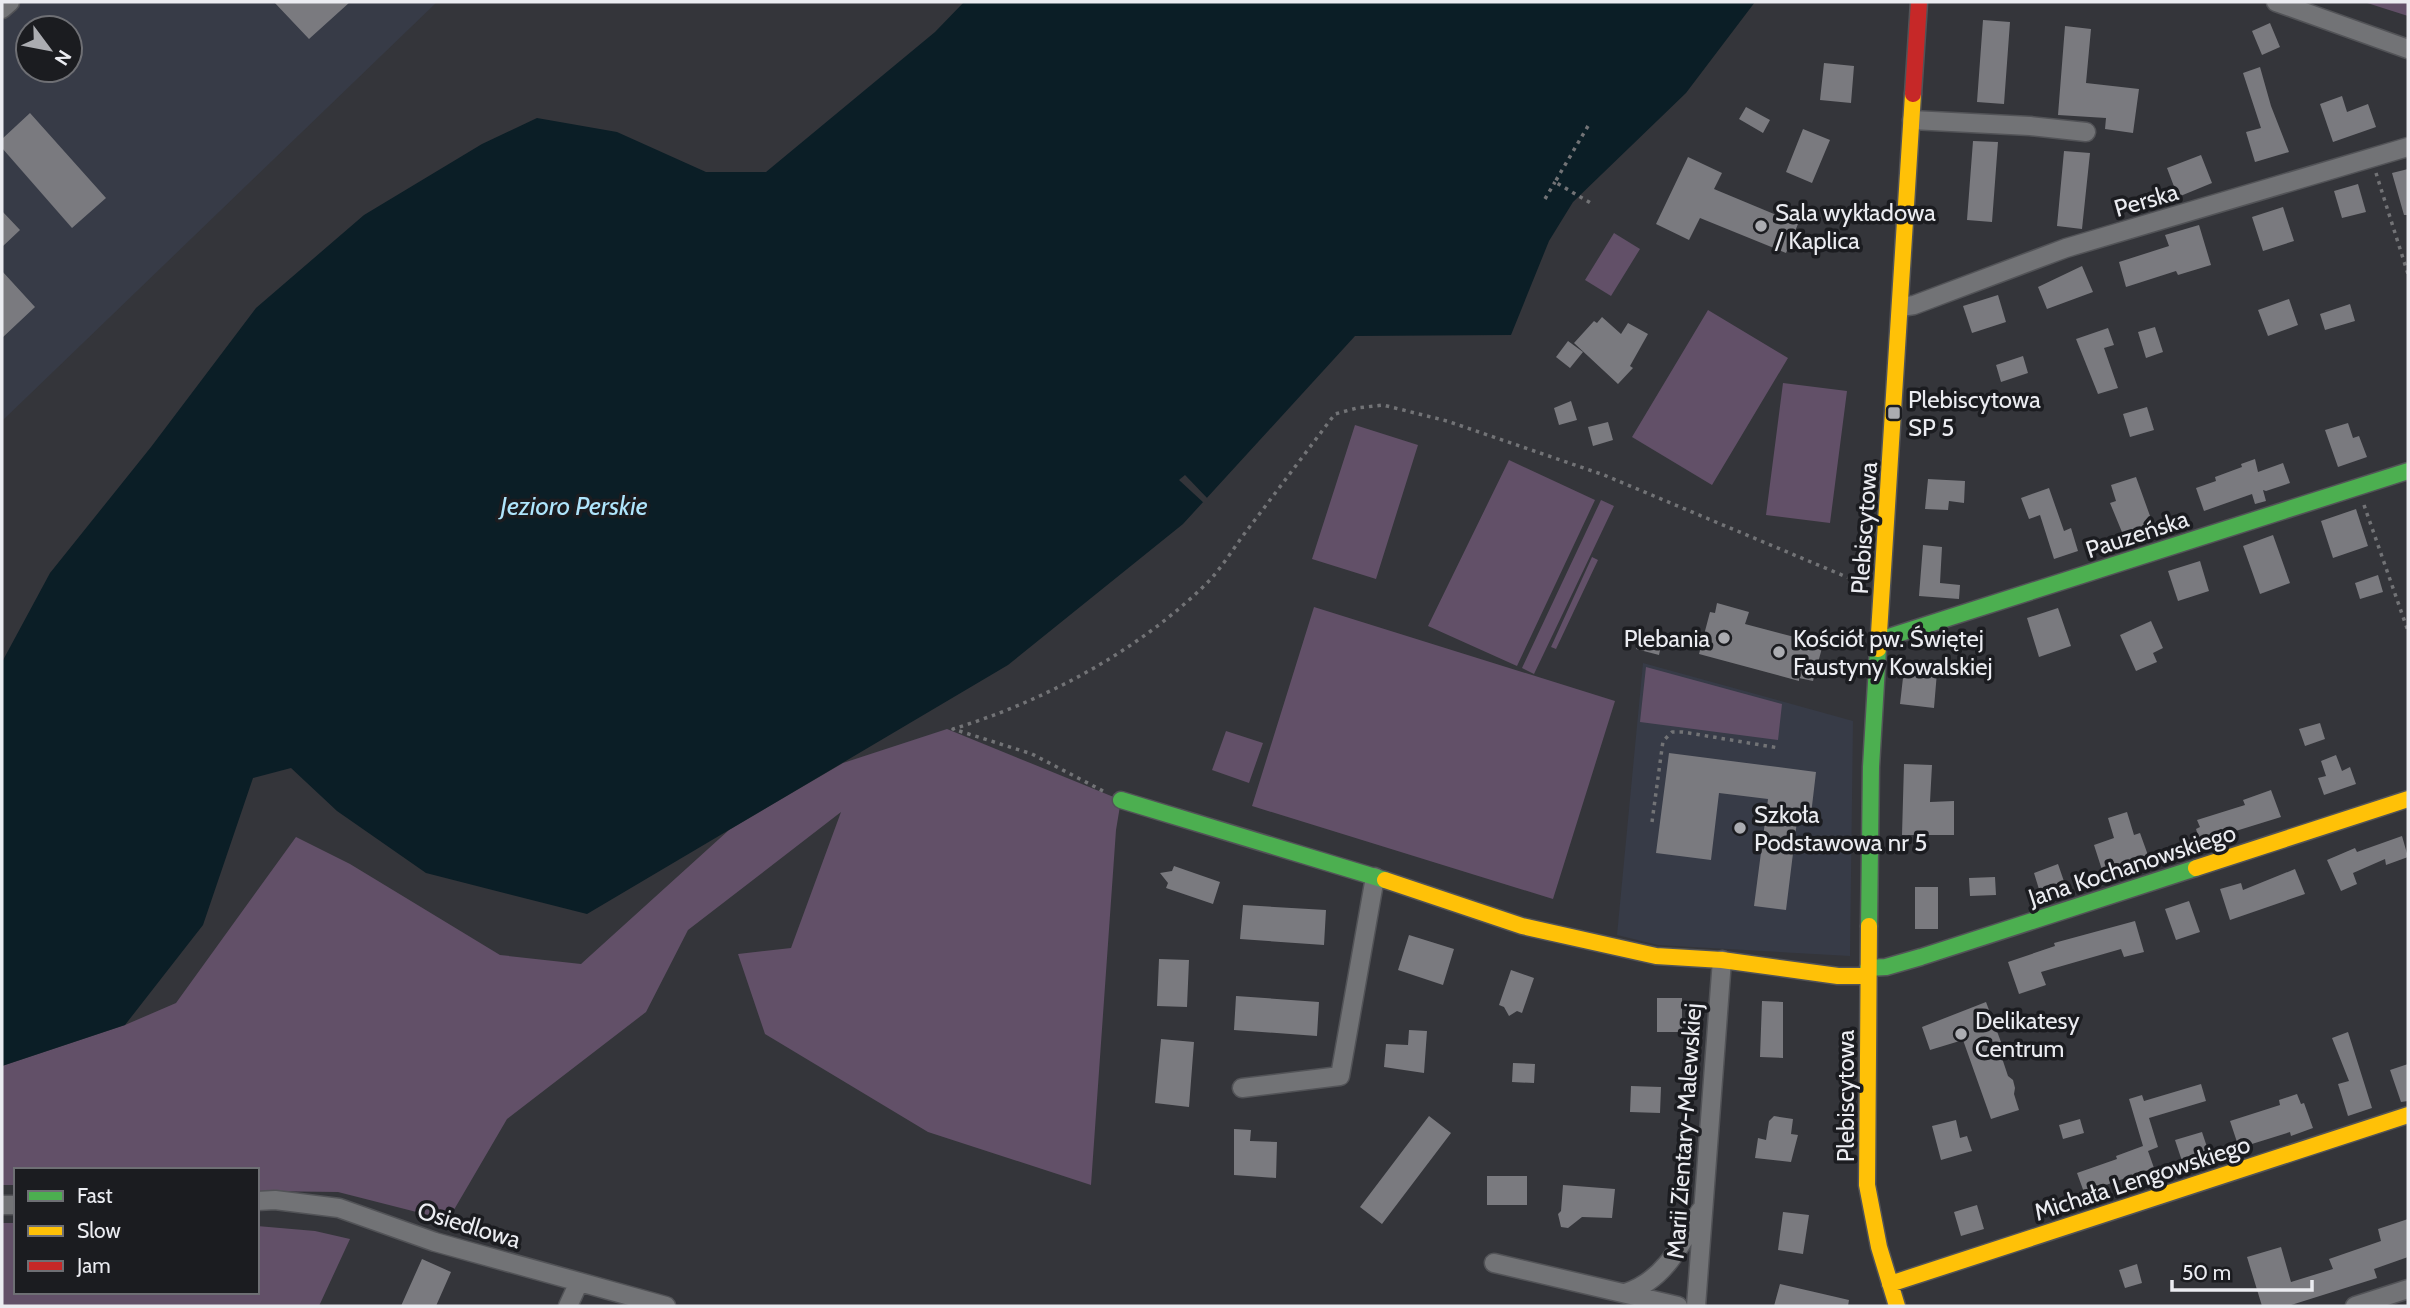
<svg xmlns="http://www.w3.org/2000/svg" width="2410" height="1308" viewBox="0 0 2410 1308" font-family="Cabin,sans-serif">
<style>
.built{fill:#373b47;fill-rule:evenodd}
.green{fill:#625068}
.water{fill:#0b1e26}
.pier{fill:#34353a}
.building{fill:#7a7a7f}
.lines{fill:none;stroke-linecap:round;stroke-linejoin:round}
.street-casing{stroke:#525357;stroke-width:21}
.fast-casing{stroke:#525357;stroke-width:19}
.slow-casing{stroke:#525357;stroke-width:19}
.jam-casing{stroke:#525357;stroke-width:19}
.path{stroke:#727376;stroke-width:3.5;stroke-dasharray:3.5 5;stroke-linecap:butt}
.street{stroke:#727376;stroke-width:18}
.fast{stroke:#4caf50;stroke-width:16}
.slow{stroke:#ffc107;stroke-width:16}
.jam{stroke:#c62828;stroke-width:16}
.poi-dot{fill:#abacb1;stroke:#1b1c20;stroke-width:2.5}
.labels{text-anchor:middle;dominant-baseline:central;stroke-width:7;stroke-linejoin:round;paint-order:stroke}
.street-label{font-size:24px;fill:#ebecf1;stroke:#1b1c20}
.poi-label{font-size:24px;fill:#ebecf1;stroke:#1b1c20;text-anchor:start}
.water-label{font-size:26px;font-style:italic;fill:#afe5fc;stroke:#1b1c20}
</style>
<rect width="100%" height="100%" fill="#34353a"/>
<path class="built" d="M2,2h435l-435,419zM28,28h42v42h-42z
M1643,663l210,58 -3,235 -192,-11 -41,-10z"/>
<path class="green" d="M2364,2h44v14z
M1614,233l26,16 -29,47 -26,-16z
M1708,310l80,48 -76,127 -80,-48z
M1783,383l64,8 -17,132 -64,-8z
M1355,425l63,20 -42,134 -64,-20z
M1509,460l86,40 -78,166 -89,-40z
M1601,500l13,6 -80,168 -12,-6z
M1592,557l6,3 -42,89 -5,-2z
M1314,607l301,94 -62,198 -301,-93z
M1646,667l136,37 -4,36 -138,-18z
M947,729l174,71 -5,30 -25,355 -163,-53 -163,-98 -27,-80 53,-6 50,-136 -153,118 -42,82 -139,107 -59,101 -110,-28 -81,-1v-21h-241v15h-14v-119l123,-41 51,-22 120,-166 54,27 150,91 81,9 148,-134 114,-67z
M1226,731l37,12 -14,40 -37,-13z
M2,1223h14v69h241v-66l58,5 35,8 -31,67h-317z"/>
<path class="water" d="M964,2h791l-69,91 -113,109 -24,39 -38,94 -156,1 -172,188 -175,141 -421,249 -161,-41 -89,-62 -46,-43 -38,10 -50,147 -78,100 -123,41v-404l48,-89 101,-126 105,-139 108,-93 118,-71 55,-26 80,14 89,40h60l169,-140z"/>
<path class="pier" d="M1185,475l24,25 -4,4 -26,-24z"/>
<path class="building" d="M274,2h76l-41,37z
M1983,20l27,2 -6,82 -27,-2z
M2270,23l10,24 -18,8 -10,-24z
M2065,26l26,3 -5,54 53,6 -6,44 -28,-4 1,-11 -48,-3z
M1824,63l30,3 -3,37 -31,-3z
M2260,67l11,39 18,46 -34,10 -9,-30 15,-4 -18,-55z
M2342,96l5,16 21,-8 8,23 -43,15 -13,-38z
M1746,107l24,13 -7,13 -24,-14z
M30,113l76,85 -34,30 -70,-80v-9z
M1803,129l27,11 -18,43 -26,-11z
M1973,141l25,1 -6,80 -25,-2z
M2064,151l26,2 -8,76 -25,-3z
M2201,155l11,28 -34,14 -11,-29z
M1688,157l34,16 -8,16 84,35 -12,29 -86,-35 -11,22 -33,-16z
M2408,169v46h-4l-12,-42z
M2358,184l8,28 -24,6 -8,-27z
M2283,207l11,34 -31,10 -11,-34z
M2,211l18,19 -18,17z
M2199,225l12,40 -33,10 -2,-4 -50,16 -7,-25 50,-16 -4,-11z
M2082,266l11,26 -46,17 -9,-22z
M2,271l33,36 -33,31z
M1998,295l8,27 -34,11 -9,-27z
M2289,299l9,26 -30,11 -10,-26z
M2350,304l5,17 -30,9 -5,-16z
M1602,317l19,17 7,-11 20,11 -18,32 3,2 -15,16 -44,-41 20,-22 3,2z
M2155,327l8,25 -17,6 -8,-26z
M2108,328l6,17 -10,3 14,40 -20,6 -22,-55z
M1568,341l15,11 -13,16 -14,-11z
M2023,356l5,17 -27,9 -5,-17z
M1571,401l6,19 -18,5 -5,-17z
M2147,407l7,23 -24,7 -7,-23z
M1608,422l5,18 -20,6 -5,-19z
M2348,423l5,15 6,-2 8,21 -29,10 -13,-37z
M2255,459l3,13 25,-9 7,20 -24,8 -3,-1 3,11 -11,3 -3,-10 -48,17 -8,-23 20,-7 -1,-4 27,-10 -1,-3z
M2136,477l18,50 -30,10 -14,-34 6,-2 -5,-16z
M1928,479l37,2 -1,22 -15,-2 -1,9 -23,-1z
M2049,488l15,43 7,-3 7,23 -24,8 -14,-44 -11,4 -8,-21z
M2356,509l12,37 -35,12 -12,-37z
M2273,535l17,48 -30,11 -17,-48z
M1923,545l19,2 -2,36 20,2 -1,14 -40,-3z
M2200,561l9,30 -31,10 -10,-30z
M2378,575l5,17 -23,7 -5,-16z
M1717,603l32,9 -4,12 65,17 -1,4 13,3 -9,33 -14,-3v3l-100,-27 11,-42 5,1z
M2058,608l13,38 -32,11 -12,-39z
M2151,621l12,27 -10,5 4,9 -21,9 -16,-36z
M1639,635l23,6 -3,14 -23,-6z
M1904,669l33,3 -3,36 -34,-4z
M2320,723l5,16 -20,7 -6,-17z
M1669,753l147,19 -6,51 -13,-2 -11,89 -32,-4 14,-107 -49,-6 -8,67 -55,-7z
M2336,755l6,16 8,-4 6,17 -32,11 -6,-17 8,-2 -5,-15z
M1904,764l28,1 -2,37 24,-1v34h-52z
M2271,790l10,27 -81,25 -4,-13 4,-2 -3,-7 48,-15 -2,-5z
M2127,812l7,23 6,-2 9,25 -46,15 -9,-28 20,-7 -6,-20z
M2402,836l6,21 -22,8 -1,-6 -32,14 4,11 -16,7 -14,-31 28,-12 2,4z
M2058,864l9,26 -25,9 -8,-26z
M1174,866l46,16 -7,22 -47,-16 2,-5 -8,-10 12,-2z
M2295,869l10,25 -75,26 -10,-31 21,-6 2,7z
M1995,877l1,18 -26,1 -1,-18z
M1915,887h23v42h-23z
M2189,901l11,31 -24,8 -11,-31z
M1243,905l83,5 -2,35 -84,-6z
M2135,921l9,31 -20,5 -3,-8 -80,23 5,13 -27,9 -11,-32 47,-16 -1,-3z
M1409,935l45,14 -11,36 -45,-15z
M1159,959l30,1 -2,47 -30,-1z
M1511,970l23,8 -12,35 -5,-2 -8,5 -5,-9 -5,-2z
M1236,996l83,6 -2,34 -83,-6z
M1657,998h25v34h-25z
M1762,1001l21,1v56l-23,-1z
M1986,1002l15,40 -4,1 11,33 5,4 2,8 -1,6 5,16 -28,9 -28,-79 -33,10 -8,-23z
M1409,1030l18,1 -3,42 -40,-6 2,-23 22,1z
M2348,1032l24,76 -24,8 -10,-32 11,-3 -17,-43z
M1161,1039l33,3 -5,65 -34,-4z
M1513,1063l22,1 -1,19 -22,-1z
M2408,1064v37l-7,1 -11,-32z
M2201,1084l5,17 -57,17 9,29 -10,4 6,17 -51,18 1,2 -19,7 -8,-22 40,-14 -1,-3 27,-10 -14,-47 13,-4 2,6z
M1631,1086l30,1 -1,26 -30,-1z
M2297,1094l4,10 3,-1 9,25 -22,8 -1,-4 -51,16 -9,-27 50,-16 -1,-5z
M1429,1116l22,17 -69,91 -22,-17z
M1774,1116l19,3 -2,15 7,1 -7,27 -36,-4 3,-20 8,2 3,-19z
M2080,1119l4,14 -21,6 -4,-14z
M1956,1120l4,18 7,-2 5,15 -31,9 -9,-34z
M1234,1129l17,1 -1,11 27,1 -1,36 -42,-3z
M2202,1132l9,27 -27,8 -9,-27z
M1487,1176h40v29h-40z
M1563,1185l52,4 -3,29 -30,-1 -14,11 -7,-1 -3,-13 3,-3z
M1977,1205l7,24 -23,7 -7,-24z
M1783,1212l26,3 -6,39 -25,-4z
M2408,1219v38l-34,12 3,9 -89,28h-26l-15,-49 34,-10 10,35 42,-13 -4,-10 52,-18 -3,-12z
M422,1259l29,13 -15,34h-35z
M2137,1264l5,19 -17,5 -6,-18z
M1780,1284l69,16 -1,6h-74z"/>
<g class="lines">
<defs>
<path id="street" d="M2276,2l132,47
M2,9l8,-7
M1912,120l118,6 56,6
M1901,307l13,-2 152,-57 342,-101
M1242,1088l98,-12 35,-199
M257,1201l18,-1 64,8 96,34 231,64
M2,1205h14
M1494,1263l184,43
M1625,1293c39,-12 56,-48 75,-82
M568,1306l11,-24
M1696,1306l26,-346
M2355,1306l53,-17"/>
<path id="fast" d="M1879,640l529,-169
M1121,800l264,80
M1869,926l2,-159 7,-118
M1868,968l18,-1 35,-10 275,-89"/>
<path id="slow" d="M1878,649l35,-555
M2196,868l212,-69
M1385,880l137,46 134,30 66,4 116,16h30
M1869,926l-2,259 12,62 18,59
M1890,1284l518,-169"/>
<path id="jam" d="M1913,94l6,-92"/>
</defs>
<use href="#street" class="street-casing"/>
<use href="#fast" class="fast-casing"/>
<use href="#slow" class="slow-casing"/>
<use href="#jam" class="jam-casing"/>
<path class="path" d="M1588,126l-33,56 39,23
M2376,173l32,101
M1545,199l10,-17
M2364,505l44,126
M1103,791l-71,-37 -79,-25c91,-28 184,-77 253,-145 16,-16 28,-37 42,-55 29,-38 58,-77 87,-115l22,-6 26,-3 64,16 157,54 257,108
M1652,822l11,-81 9,-9h11l96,16"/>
<use href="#street" class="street"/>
<use href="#fast" class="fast"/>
<use href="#slow" class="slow"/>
<use href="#jam" class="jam"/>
</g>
<g class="poi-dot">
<circle cx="1761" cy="226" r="7"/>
<rect x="1887" y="406" width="14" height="14" rx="3.5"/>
<circle cx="1724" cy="638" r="7"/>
<circle cx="1779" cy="652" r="7"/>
<circle cx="1740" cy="828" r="7"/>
<circle cx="1961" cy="1034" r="7"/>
</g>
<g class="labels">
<g class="street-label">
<text transform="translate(2146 200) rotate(-16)">Perska</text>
<text transform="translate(1864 528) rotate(-86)">Plebiscytowa</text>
<text transform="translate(2137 534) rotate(-18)">Pauzeńska</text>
<text transform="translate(2132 865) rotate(-18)">Jana Kochanowskiego</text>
<text transform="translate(1845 1096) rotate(-90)">Plebiscytowa</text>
<text transform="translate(1684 1131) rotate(-86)">Marii Zientary-Malewskiej</text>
<text transform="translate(2142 1178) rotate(-18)">Michała Lengowskiego</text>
<text transform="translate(469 1225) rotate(17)">Osiedlowa</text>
</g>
<g class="poi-label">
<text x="1775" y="212">Sala wykładowa<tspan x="1775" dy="28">/ Kaplica</tspan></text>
<text x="1908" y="399">Plebiscytowa<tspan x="1908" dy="28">SP 5</tspan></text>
<text x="1710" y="638" text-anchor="end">Plebania</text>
<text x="1793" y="638">Kościół pw. Świętej<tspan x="1793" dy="28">Faustyny Kowalskiej</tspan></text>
<text x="1754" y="814">Szkoła<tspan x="1754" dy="28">Podstawowa nr 5</tspan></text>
<text x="1975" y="1020">Delikatesy<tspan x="1975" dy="28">Centrum</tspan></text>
</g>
<g class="water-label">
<text x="574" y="506">Jezioro Perskie</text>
</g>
</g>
<rect width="2410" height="1308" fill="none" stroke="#ebecf1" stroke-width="7"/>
<rect x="14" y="1168" width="245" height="126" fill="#1b1c20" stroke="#6e6f74" stroke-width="2"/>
<rect x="28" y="1191" width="35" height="10" fill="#4caf50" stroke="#6e6f74" stroke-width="2"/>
<text x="77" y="1203" font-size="21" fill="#ebecf1">Fast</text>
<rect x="28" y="1226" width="35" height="10" fill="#ffc107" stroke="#6e6f74" stroke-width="2"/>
<text x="77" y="1238" font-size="21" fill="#ebecf1">Slow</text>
<rect x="28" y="1261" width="35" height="10" fill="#c62828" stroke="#6e6f74" stroke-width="2"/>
<text x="77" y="1273" font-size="21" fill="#ebecf1">Jam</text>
<g transform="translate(49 49) rotate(122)"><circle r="33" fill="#1b1c20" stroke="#6e6f74" stroke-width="2"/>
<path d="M0-5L12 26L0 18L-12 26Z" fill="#abacb1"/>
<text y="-10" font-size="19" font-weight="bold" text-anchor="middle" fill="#ebecf1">N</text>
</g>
<path d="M2172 1280v10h140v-10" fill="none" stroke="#ebecf1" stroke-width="3.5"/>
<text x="2182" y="1280" font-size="21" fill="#ebecf1" stroke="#1b1c20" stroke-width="5" paint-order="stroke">50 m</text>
</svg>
